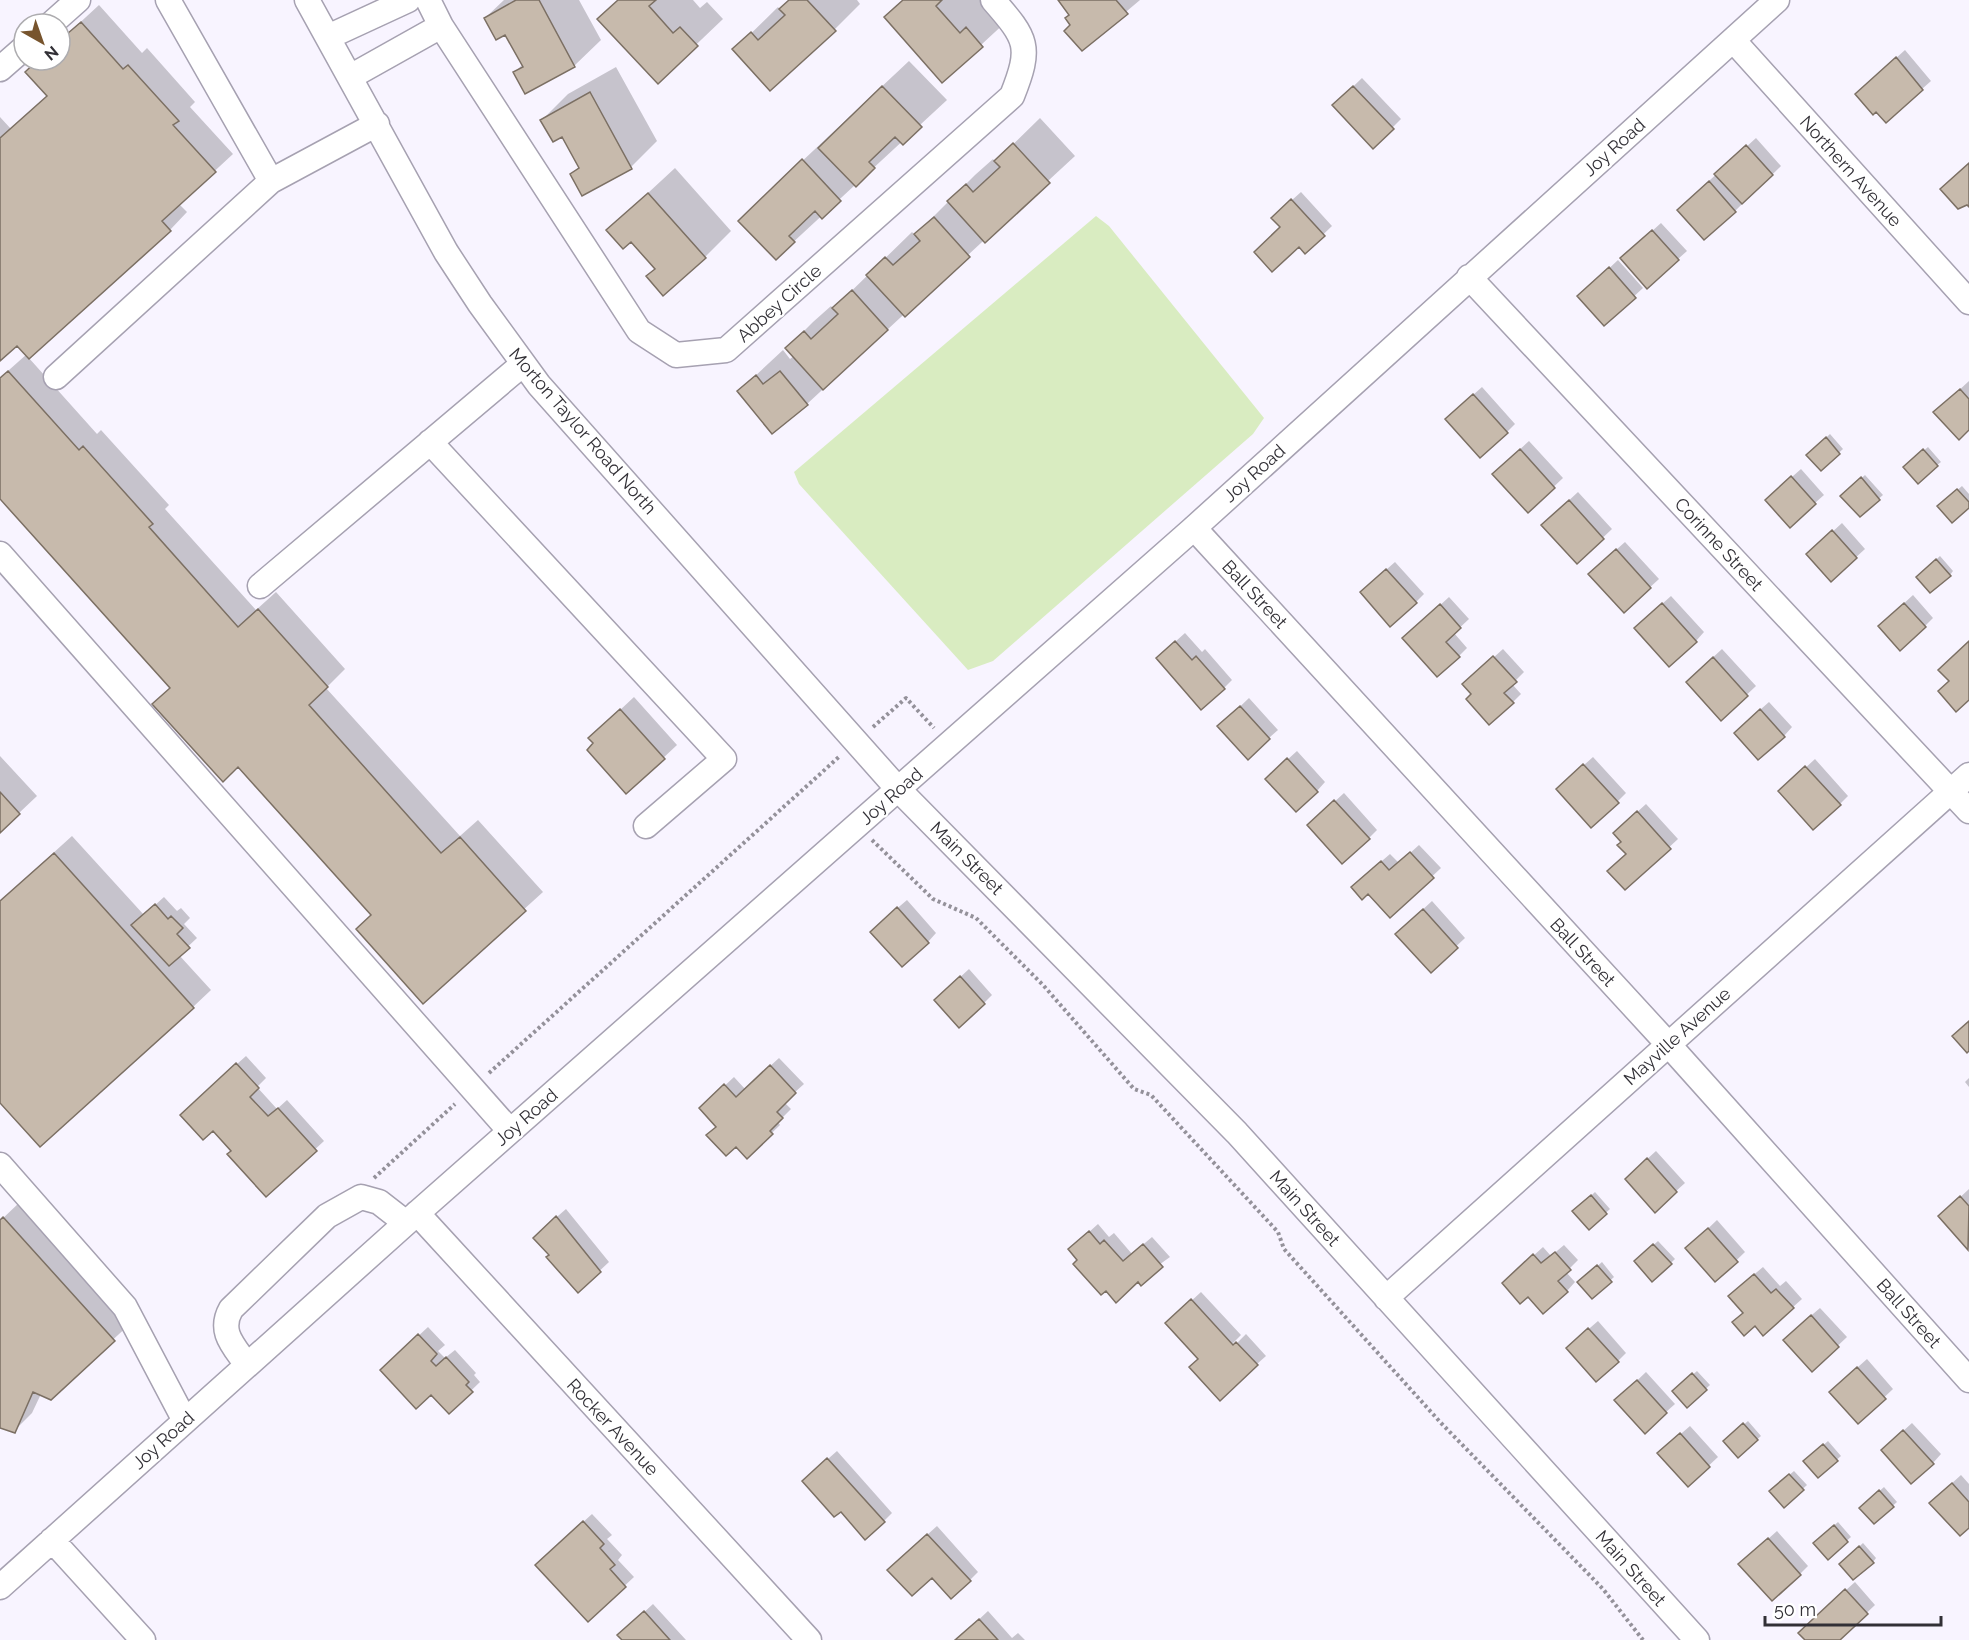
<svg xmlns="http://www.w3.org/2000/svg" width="1969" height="1640" viewBox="0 0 1969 1640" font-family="Raleway,sans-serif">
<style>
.green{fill:#d9ecc1}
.shadow{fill:#0003}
.building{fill:#c7baac;stroke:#7b6f63;stroke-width:1.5}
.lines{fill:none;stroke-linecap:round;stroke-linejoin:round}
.minor-casing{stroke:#a6a1b1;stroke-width:27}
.path{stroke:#94919a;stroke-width:4;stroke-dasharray:3 3;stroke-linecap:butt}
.minor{stroke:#fff;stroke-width:24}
.labels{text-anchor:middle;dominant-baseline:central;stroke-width:4.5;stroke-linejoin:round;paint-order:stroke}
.street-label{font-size:18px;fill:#323036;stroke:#fff}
</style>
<rect width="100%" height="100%" fill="#f8f4ff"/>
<path class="green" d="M1096,216l13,10 155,192 -11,16 -260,227 -25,9 -169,-186 -5,-12z"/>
<path class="shadow" d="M504,0h75l22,40 -27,26 -59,6 8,-8 -17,-31 -21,-15z
M619,0h74l7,8 7,-6 16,17 -65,62z
M790,0h67l3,4 -26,26 -100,20 44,-43 2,3z
M903,0h77l7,8 21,12 -66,61 -56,-64z
M1059,0h81l-58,49 -12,-34z
M99,5l43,48 5,-5 48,54 -5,5 43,47 -54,50 8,8 -17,18 -142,127 69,77 4,-4 68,75 -4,4 91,101 20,-18 69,77 -19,19 134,148 18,-16 65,72 -120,109 -50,-87 -373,-417v-119l27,-24 -10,-10 -17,15v-242l11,12 37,-34 -9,-35h21v-19z
M1905,50l26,31 -9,8 -57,-3z
M909,61l38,39 -171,158 -10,-63z
M616,67l41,74 -26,26 -60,7 9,-8 -17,-31 -21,-15 26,-26z
M1362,78l39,41 -27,27 -40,-41z
M1040,118l35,38 -268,248 -68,-13 44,-41 7,9 4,-3 -7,-8 26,-26 18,-16 2,3 79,-77 3,3 60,-60 18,-16 2,3z
M1756,138l25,28 -46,45 -48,-10z
M675,168l56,63 -26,26 -49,12 -25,-29 -23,-10z
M1301,192l31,34 -27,26 -23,-25v-18z
M1661,223l26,28 -9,8 -47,-9z
M1618,260l25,28 -39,36 -16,-36z
M1969,381v47l-25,-24z
M1482,387l33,37 -8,8 -52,-21z
M1830,434l13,15 -22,20 -13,-14z
M1529,441l34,37 -35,33 -25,-46z
M1928,447l13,15 -4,3 -32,2z
M1801,469l23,26 -34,30 -14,-34z
M1865,475l18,20 -23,20 -18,-19z
M1962,486l7,8v12h-30z
M1578,492l34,37 -35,33 -25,-46z
M1842,523l23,26 -34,31 -14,-34z
M1625,542l34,37 -35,32 -25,-46z
M1940,556l13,15 -3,4 -32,2z
M1395,562l29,32 -8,8 -46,-18z
M1913,595l20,23 -8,8 -37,-8z
M1671,596l33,36 -8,9 -52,-21z
M1449,597l20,22 -15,14 13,15 -8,8 -46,-26z
M1185,633l17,19 3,-3 27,31 -8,8 -58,-38z
M1503,649l21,23 -12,12 9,10 -8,8 -40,-8v-18z
M1722,649l34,37 -35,33 -25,-46z
M634,697l43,48 -50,47 -32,-49 9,-18z
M1249,698l29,32 -9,8 -41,-20z
M1769,702l23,25 -8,9 -40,-12z
M1297,751l28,31 -8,9 -41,-21z
M0,756l37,40 -37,35z
M1593,757l33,36 -9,9 -51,-21z
M1815,759l33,37 -8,8 -51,-21z
M1344,793l33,37 -8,8 -51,-21z
M1646,804l32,35 -53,49 2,-34 -4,-12v-17z
M72,836l72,79 20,-18 13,14 4,-3 9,10 -6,6 13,14 -18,17 32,35 -18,17 -193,94v-200z
M1419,845l22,23 -51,48 -29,-37 29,-25 9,9z
M907,900l29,33 -8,9 -48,-19z
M1432,901l33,37 -34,32 -25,-45z
M969,969l23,26 -8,8 -40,-11z
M246,1056l20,22 -9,9 20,22 10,-9 37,41 -58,54 -33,-44 -43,-45z
M779,1058l25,26 -20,18 7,7 -13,13 2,3 -33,32 -46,-49 33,-31 11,12z
M1969,1078v9l-4,-5z
M1656,1151l29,32 -30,27 -20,-40z
M1969,1189v58l-1,1 -28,-32z
M1595,1192l15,17 -21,19 -14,-17z
M21,1201l111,121 -82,76 -9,-4 -9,19 -18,18 -14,-4v-206z
M566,1209l43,53 -31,29 -27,-36 -8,-26z
M1717,1220l28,32 -29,28 -20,-40z
M1098,1224l11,13 5,-4 18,21 20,-17 18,20 -32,23 -59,-20v-19z
M1658,1241l17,18 -22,21 -17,-19z
M1564,1245l14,15 -12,12 9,10 -8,9 -55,-16 31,-28 8,9z
M1602,1262l12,15 -22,20 -9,-18z
M1763,1267l17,19 6,-5 16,18 -9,8 -49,5 -6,-24z
M1201,1292l40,43 -11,11 2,2 14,-14 20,22 -9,8 -57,-5 -24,-44z
M1820,1308l27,29 -35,33 -19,-39z
M1598,1321l28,32 -8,8 -42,-21z
M428,1327l17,18 -7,6 7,7 10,-8 21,23 -2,2 6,7 -31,30 -17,-19 -42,-31z
M1867,1359l26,30 -35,33 -18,-39z
M1697,1371l13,14 -23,21 -13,-15z
M1646,1372l29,32 -9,8 -41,-20z
M1748,1421l13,15 -23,20 -13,-15z
M1912,1423l29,31 -8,9 -42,-21z
M1690,1426l28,31 -30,28 -20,-40z
M1828,1441l13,15 -23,20 -9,-18z
M837,1451l55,62 -8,8 -72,-48z
M1794,1471l13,14 -23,21 -9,-19z
M1961,1475l8,9v42l-29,-32z
M1884,1487l13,15 -23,20 -13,-14z
M592,1514l20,21 -5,4 15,16 -4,5 16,17 -46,43 -42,-64z
M1838,1522l13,15 -23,20 -9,-18z
M937,1526l41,46 -8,8 -38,-5 -34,-14z
M1777,1531l31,35 -8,8 -51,-18z
M1863,1543l13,15 -3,4 -32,2z
M1855,1582l20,23 -37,35h-31l1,-16z
M653,1604l33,36h-62l4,-13z
M988,1611l24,27 6,-5 7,7h-68z"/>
<path class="building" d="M516,0h23l36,67 -50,27 -12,-22 10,-5 -18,-32 -9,5 -12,-22z
M618,0h38l-7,6 24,27 7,-6 18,19 -40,38 -61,-65z
M789,0h18l29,31 -66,60 -38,-42 19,-17 7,8 27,-25 -6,-6z
M903,0h39l-6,6 24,27 6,-6 17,20 -41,36 -58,-66z
M1058,0h58l12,14 -46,37 -18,-20 6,-6 -5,-7 4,-3z
M81,22l42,47 5,-4 51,56 -6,4 43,47 -54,49 9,10 -142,128 -12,-13 -17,15v-223l47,-42 -22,-24 13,-12h22v-20z
M1896,57l27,33 -37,33 -10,-11 -3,3 -18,-21z
M882,86l40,41 -19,18 -8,-8 -26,25 6,6 -19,19 -38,-39z
M1353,86l41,43 -21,20 -41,-44z
M590,92l42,77 -50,27 -12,-22 9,-6 -17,-31 -9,5 -13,-22z
M1013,143l37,40 -65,60 -38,-42 19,-17 7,8 27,-25 -6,-6z
M1746,145l27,30 -31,29 -28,-30z
M802,159l39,42 -19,18 -7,-8 -26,25 6,6 -19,18 -38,-39z
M1969,163v44l-2,-2 -9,4 -18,-20z
M1709,181l27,31 -32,28 -27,-30z
M648,193l58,65 -43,38 -17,-20 9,-7 -24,-27 -8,7 -17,-19z
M1291,199l34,37 -20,18 -6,-7 -27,25 -18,-20 26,-25 -9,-9z
M934,217l36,40 -65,60 -39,-42 19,-18 8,8 27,-24 -6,-7z
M1652,230l27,30 -32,29 -27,-31z
M1609,267l27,31 -32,28 -27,-30z
M852,290l36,40 -65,60 -38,-42 19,-17 7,8 27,-25 -6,-6z
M8,371l71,79 4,-4 70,78 -4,3 89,100 20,-18 70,78 -19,18 132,148 19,-16 66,74 -103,93 -67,-75 15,-14 -133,-148 -15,15 -71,-78 18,-16 -170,-189v-121z
M780,371l28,34 -36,29 -35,-43 19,-16 7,9z
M1960,389l9,10v31l-10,10 -26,-28z
M1473,394l35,39 -28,25 -35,-39z
M1826,437l14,17 -19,17 -15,-16z
M1520,449l35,39 -27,25 -36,-39z
M1923,449l15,17 -20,18 -15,-17z
M1791,476l25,28 -26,24 -25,-28z
M1861,477l19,23 -20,17 -20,-21z
M1957,489l12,13v6l-17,15 -15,-17z
M1569,500l35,39 -27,25 -36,-39z
M1832,530l25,28 -26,24 -25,-28z
M1616,549l35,39 -27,25 -36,-39z
M1936,559l15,17 -21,17 -14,-16z
M1386,569l31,34 -27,24 -30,-35z
M1662,603l35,39 -28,25 -35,-39z
M1904,603l22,24 -26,24 -22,-25z
M1440,604l21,24 -15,14 14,15 -23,20 -35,-39z
M1175,641l17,19 4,-4 29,33 -24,21 -45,-52z
M1969,641v59l-13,12 -18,-21 11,-10 -11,-11z
M1493,656l24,26 -13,11 10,10 -25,22 -23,-26 5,-5 -9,-10z
M1713,657l35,39 -27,25 -35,-39z
M1240,706l30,33 -22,21 -31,-34z
M620,709l45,50 -39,35 -39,-44 6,-7 -5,-5z
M1760,709l25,28 -27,23 -24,-27z
M1287,758l31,34 -22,20 -31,-33z
M1583,764l36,39 -28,25 -35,-39z
M1805,766l36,39 -28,25 -35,-39z
M0,792l20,22 -20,19z
M1334,800l36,39 -28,25 -35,-39z
M1637,811l34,38 -46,41 -18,-19 19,-17 -9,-9 4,-3 -8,-9z
M1410,852l24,26 -44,40 -22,-24 -6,6 -11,-13 30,-26 8,9z
M54,853l140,155 -154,139 -40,-44v-202z
M155,904l13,15 3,-3 12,12 -6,6 13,14 -21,18 -38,-41z
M897,907l32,36 -27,24 -32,-35z
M1423,909l35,39 -27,25 -36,-39z
M960,976l25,28 -26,24 -25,-28z
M1969,1021v30l-2,2 -15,-17z
M236,1063l23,25 -9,9 18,19 10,-8 39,43 -51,46 -39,-43 4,-3 -18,-20 -10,9 -23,-25z
M770,1065l26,28 -19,19 6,6 -13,13 3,3 -26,25 -11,-12 -10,9 -20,-21 10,-8 -17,-19 25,-24 12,13z
M1647,1158l30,34 -22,21 -30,-34z
M1591,1195l16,19 -18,16 -17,-19z
M1960,1196l9,10 -1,44 -30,-34z
M556,1216l45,56 -23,21 -32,-36 3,-2 -16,-17z
M3,1217l112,124 -64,59 -18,-8 -18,41 -15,-5v-208z
M1708,1228l30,34 -23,20 -30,-34z
M1089,1231l11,13 4,-4 19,21 20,-17 20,23 -22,19 -3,-4 -22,21 -10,-12 -5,4 -28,-31 4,-4 -9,-11z
M1653,1244l19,20 -20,18 -18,-21z
M1555,1252l16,18 -13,11 10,11 -25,22 -15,-17 -8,7 -18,-21 31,-29 8,9z
M1597,1265l15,17 -20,17 -15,-17z
M1754,1274l17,19 5,-4 18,19 -31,28 -8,-10 -11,10 -12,-14 11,-9 -15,-17z
M1191,1299l42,46 3,-3 22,23 -38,36 -31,-34 9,-8 -33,-36z
M1811,1315l28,32 -27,25 -29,-32z
M1588,1328l31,34 -23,20 -30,-34z
M418,1334l19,20 -6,7 5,5 10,-9 23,25 -3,3 7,7 -24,22 -18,-19 -15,14 -36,-39z
M1857,1367l29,32 -28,25 -29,-32z
M1692,1373l15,17 -20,18 -15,-17z
M1637,1380l30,33 -22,21 -31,-34z
M1743,1423l15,17 -20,18 -15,-17z
M1903,1430l31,34 -23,20 -30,-34z
M1680,1433l30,34 -22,20 -31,-34z
M1823,1444l15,17 -20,17 -15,-17z
M827,1458l58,64 -20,18 -24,-28 -7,5 -32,-36z
M1789,1474l15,16 -20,18 -15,-17z
M1952,1483l17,19v26l-9,8 -31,-33z
M1879,1490l15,17 -20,17 -15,-16z
M583,1521l21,23 -4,4 15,17 -5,4 16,18 -38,35 -53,-57z
M1834,1525l14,17 -20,18 -15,-17z
M927,1534l44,47 -20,18 -19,-21 -20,18 -25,-26z
M1768,1538l33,37 -29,26 -34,-37z
M1859,1546l15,17 -21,17 -14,-16z
M1845,1589l23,25 -28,26h-35l-7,-7z
M644,1611l26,29h-48l-5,-5z
M979,1619l19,21h-43z"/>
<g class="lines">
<defs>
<path id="minor" d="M168,0l103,181
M307,0l139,252 34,52 59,81 359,404 339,344 460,507
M428,0l13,26 198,305 37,24 50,-5 286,-254c20,-50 15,-57 -19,-96
M51,24l27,-24
M328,37l80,-37
M1733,40l236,262
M0,69l24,-21
M350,77l91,-51
M1469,277l500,534
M56,377l215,-196 106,-57
M430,442l294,317 -78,67
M1194,528l474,516 301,336
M0,554l510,577
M260,586l263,-222
M0,1165l125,142 60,114
M417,1213l392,427
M1386,1298l583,-523
M247,1365c-13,-19 -29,-33 -16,-56l96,-93 34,-19 18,5 27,21
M52,1540l91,100
M0,1587l406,-364 788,-695 583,-528"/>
</defs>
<use href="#minor" class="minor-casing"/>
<path class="path" d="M873,727l33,-29 28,30
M872,840l61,59 43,19 67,67 91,104 17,6 127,137 6,17 157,174 162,166 40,51
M489,1073l351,-317
M374,1178l81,-74"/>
<use href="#minor" class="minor"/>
</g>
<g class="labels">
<g class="street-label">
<text transform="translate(1614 147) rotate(-42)">Joy Road</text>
<text transform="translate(1851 171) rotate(48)">Northern Avenue</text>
<text transform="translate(779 303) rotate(-42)">Abbey Circle</text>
<text transform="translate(583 431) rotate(49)">Morton Taylor Road North</text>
<text transform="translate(1254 473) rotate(-42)">Joy Road</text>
<text transform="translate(1719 544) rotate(47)">Corinne Street</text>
<text transform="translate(1255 594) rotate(47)">Ball Street</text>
<text transform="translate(891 796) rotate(-41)">Joy Road</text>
<text transform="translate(967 858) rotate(45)">Main Street</text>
<text transform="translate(1583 952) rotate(47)">Ball Street</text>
<text transform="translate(1677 1036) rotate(-42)">Mayville Avenue</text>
<text transform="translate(526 1117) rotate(-41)">Joy Road</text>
<text transform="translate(1305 1208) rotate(48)">Main Street</text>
<text transform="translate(1909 1313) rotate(48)">Ball Street</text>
<text transform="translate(613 1427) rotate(47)">Rocker Avenue</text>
<text transform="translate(163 1440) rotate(-42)">Joy Road</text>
<text transform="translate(1631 1568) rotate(48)">Main Street</text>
</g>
</g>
<g transform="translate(42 42) rotate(140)"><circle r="28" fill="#ffffff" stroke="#adacaf" stroke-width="1.5"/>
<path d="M0-4.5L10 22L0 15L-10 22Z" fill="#77542d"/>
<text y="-9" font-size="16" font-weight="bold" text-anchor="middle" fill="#323036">N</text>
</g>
<path d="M1765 1616v9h176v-9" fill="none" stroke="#323036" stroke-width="3"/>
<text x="1774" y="1616" font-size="18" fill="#323036" stroke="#ffffff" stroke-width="4.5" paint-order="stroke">50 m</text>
</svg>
